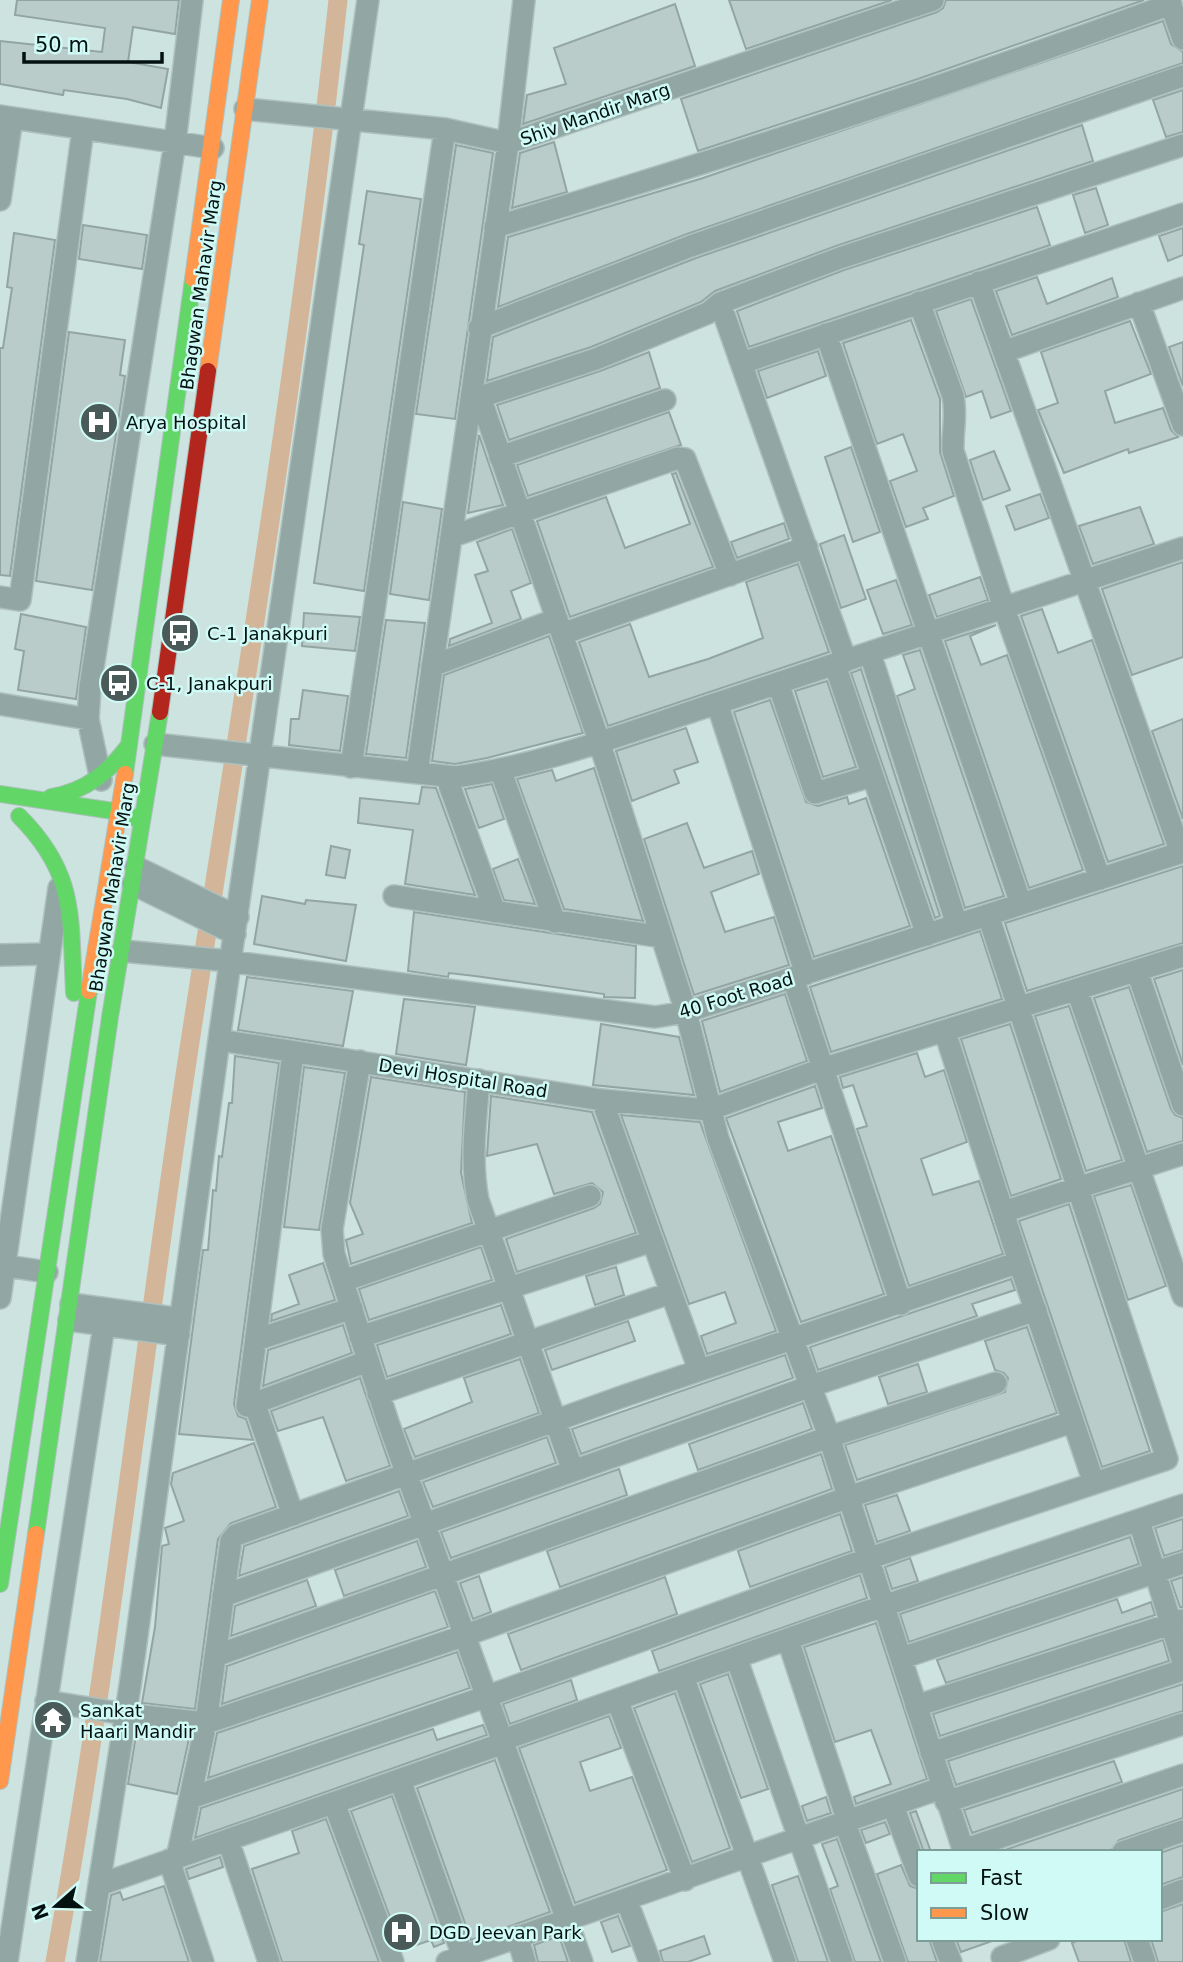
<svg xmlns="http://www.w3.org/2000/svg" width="1183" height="1962" viewBox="0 0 1183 1962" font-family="'DejaVu Sans',sans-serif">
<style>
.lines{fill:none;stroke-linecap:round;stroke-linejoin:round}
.canal{stroke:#d3b69a;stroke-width:19}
.building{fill:#baccc9;stroke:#93a5a3;stroke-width:2}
.street-casing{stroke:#aec0bd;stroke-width:24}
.fast-casing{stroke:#aec0bd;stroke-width:18}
.slow-casing{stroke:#aec0bd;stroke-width:18}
.jam-casing{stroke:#aec0bd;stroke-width:18}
.street{stroke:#92a7a4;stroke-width:21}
.fast{stroke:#63d668;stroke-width:16}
.slow{stroke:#ff974d;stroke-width:16}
.jam{stroke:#b3261e;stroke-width:16}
.labels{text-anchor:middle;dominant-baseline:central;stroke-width:5;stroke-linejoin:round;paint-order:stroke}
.street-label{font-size:18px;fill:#031110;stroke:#cffaf5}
.poi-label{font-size:18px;fill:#031110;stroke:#cffaf5;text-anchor:start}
</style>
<rect width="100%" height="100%" fill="#cce3e0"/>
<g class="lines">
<path class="canal" d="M55,1962c55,-301 87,-604 133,-907 54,-351 112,-702 150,-1055"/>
</g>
<path class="building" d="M17,0h162l-4,34 -42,-7 -5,35 40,7 -7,39 -34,-9 -63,-9 -1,5 -63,-11v-43l102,11 3,-24 -90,-13z
M729,0h163l-146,49z
M946,0h198l-229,80 -217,71 -17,-52 256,-87 6,-4z
M675,4l20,62 -172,58 4,-29 39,-11 -12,-36z
M1163,21l8,23 12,8v11l-496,171 -189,73 10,-70 195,-59z
M1183,90v42l-17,5 -13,-37z
M1082,125l11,36 -257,85 -121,45 -14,11 -110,45 -104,34 6,-44 203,-79z
M554,142l13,50 -55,16 8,-55z
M456,145l37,8 -38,266 -39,-5z
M1096,188l12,37 -23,8 -12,-38z
M367,191l54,8 -57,392 -50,-8 50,-338 -5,-1z
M1037,207l13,38 -301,102 -12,-36 107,-41z
M83,225l64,10 -5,34 -63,-10z
M1183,228v27l-15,6 -9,-25z
M14,233l41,7 -45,336 -10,-1v-227h3l9,-60 -5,-1z
M1037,277l10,27 65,-26 6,19 -106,38 -16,-44z
M971,299l40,112 -20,7 -9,-27 -16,6 -30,-86z
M911,320l29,79v53l14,44 -31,12 5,11 -22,8 -16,-46 27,-10 -14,-37 -26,10 -34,-101z
M1130,321l21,53 -46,17 10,32 48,-15 8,22 7,7 -49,16 -1,-4 -64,24 -26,-63 20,-7 -17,-51z
M69,332l56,8 -5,35 5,1 -33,214 -56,-9z
M1183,342v44l-14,-39z
M818,351l8,25 -59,22 -9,-27z
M649,352l11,36 -151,52 -12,-35 103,-34z
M669,412l12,33 -153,51 -11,-31z
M479,435l24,70 -35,8z
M851,447l29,85 -27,10 -28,-85z
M994,451l16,39 -27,10 -13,-40z
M676,473l37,94 -143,50 -33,-96 69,-24 19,51 65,-24 -18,-50z
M1040,494l9,24 -34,12 -9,-24z
M403,502l39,7 -13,91 -39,-6z
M1140,507l14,37 -61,20 -14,-38z
M784,523l5,16 -52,19 -6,-16z
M512,529l19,54 -20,8 10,28 -72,27 1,-7 42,-16 -17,-48 13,-4 -11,-29z
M844,535l22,64 -25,9 -21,-64z
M1183,562v95l-51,18 -30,-86z
M798,564l31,88 -221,74 -29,-84 51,-18 19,53 59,-18 55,-21 -17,-56z
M980,577l8,23 -51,17 -8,-22z
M896,580l16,45 -29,9 -16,-44z
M1042,609l16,44 34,-13 72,204 -56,18 -87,-246z
M304,613l56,4 -5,34 -53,-5z
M21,614l65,13 -10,72 -58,-9 6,-39 -9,-2z
M386,620l39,3 -19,135 -40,-4z
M996,625l-26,11 11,29 26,-10 76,215 -54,18 -84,-247z
M549,636l34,97 -96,25 -32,6 -23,-3 12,-86z
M920,650l84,246 -39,12 -68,-212 18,-7 -12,-34z
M861,669l79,247 -5,2 -84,-245z
M827,681l29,86 -33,10 -28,-86z
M303,690l45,6 -8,55 -51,-6 2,-26h8z
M770,700l36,102 12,4 29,-9 2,7 17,-6 44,128 -96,31 -80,-245z
M1183,719v100l-31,-88z
M686,728l12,34 -24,8 5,13 -47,18 -16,-50z
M594,768l49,153 -79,-12 -47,-130 35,-9 4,11z
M492,784l12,35 -25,9 -14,-39z
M422,787l14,1 39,107 -70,-11 8,-54 -55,-7 2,-25 59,6z
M687,823l17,45 48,-17 7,23 -48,18 14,40 49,-15 15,48 -95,30 -50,-156z
M331,846l19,4 -5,28 -19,-3z
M518,859l17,45 -31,-4 -11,-31z
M1183,866v77l-156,48 -22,-68z
M262,896l43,8 1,-4 50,5 -10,56 -92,-17z
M414,912l222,34 -1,52 -31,-1v-3l-129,-18 -26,-3 -1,4 -40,-6z
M980,931l22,68 -171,53 -21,-65z
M1183,970v95l-29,-86z
M247,977l106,14 -10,55 -105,-16z
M1129,987l42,122 4,6 8,3v23l-36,11 -53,-154z
M785,994l22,67 -87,31 -18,-71z
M404,999l71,8 -9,58 -70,-11z
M1069,1006l53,154 -36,11 -51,-155z
M601,1024l78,13 15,58 -101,-10z
M1010,1024l51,155 -50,17 -50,-157z
M917,1053l8,24 19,-7 23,72 -46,17 12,36 46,-14 24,73 -94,32 -52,-157 10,-3 -14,-41 -10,3 -3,-11z
M235,1056l44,7 -45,341 4,12 8,3 7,21 -74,-6 24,-184h5l5,-60 3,1 3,-35 3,1 7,-54h3z
M304,1067l41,6 -26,157 -35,-3z
M371,1077l94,15 -4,81 11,50 -121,41 -5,-24 17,-6 -13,-31z
M815,1086l7,22 -44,14 10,29 43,-15 53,158 -83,28 -75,-204z
M491,1096l101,16 44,121 -119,39 -11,-33 88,-31 6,-4 3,-12 -11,-9 -38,11 -17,-50 -50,12z
M621,1115l79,7 76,209 -69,23 -6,-18 35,-13 -11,-31 -36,12z
M1131,1185l35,101 -38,14 -34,-104z
M1069,1204l81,247 -48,16 -83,-246z
M481,1247l11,33 -123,40 -10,-31z
M323,1263l12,37 -64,21 1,-7 27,-10 -10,-29z
M616,1267l8,28 -29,10 -9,-29z
M1011,1279l4,11 -43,14 5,12 -159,54 -8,-23z
M501,1305l10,29 -124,43 -10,-32z
M628,1321l7,20 -83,29 -7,-20z
M343,1325l9,28 -89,33 5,-36z
M1027,1327l30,86 -200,67 -12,-35 160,-53 3,-14 -4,-5 -9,-3 -10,-29z
M785,1355l8,23 -212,76 -9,-25z
M520,1359l19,54 -124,44 -11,-28 68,-27 -8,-24z
M918,1364l9,28 -39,12 -9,-27z
M360,1378l30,88 -44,15 -23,-64 -45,14 -7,-20z
M803,1403l9,26 -114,41 -9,-26z
M547,1437l9,26 -123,44 -10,-25z
M254,1443l22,64 -45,16 -13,16 -23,170 -53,-6 13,-76 7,-81 7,-2 -4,-16 19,-7 -13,-37 2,-11z
M821,1454l11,35 -272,98 -13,-36z
M619,1469l8,26 -176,63 -10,-26z
M399,1491l9,25 -169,60 5,-30z
M897,1495l13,36 -33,11 -12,-37z
M840,1514l12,37 -102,36 -12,-36z
M1183,1519v31l-19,6 -9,-28z
M1130,1537l9,27 -230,78 -9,-28z
M417,1541l9,26 -82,29 -9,-26z
M910,1558l8,23 -26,8 -7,-22z
M860,1575l7,23 -208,73 -7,-20z
M479,1576l12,36 -18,7 -13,-36z
M665,1577l12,37 -156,56 -13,-36z
M1183,1577v30h-3l-9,-26z
M307,1580l9,26 -85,30 4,-30z
M435,1591l13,36 -226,77 5,-38z
M1117,1599l5,14 29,-11 4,13 -209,68 -9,-23z
M876,1623l51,156 -71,25 -2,-7 37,-13 -20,-54 -36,12 -31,-95z
M1163,1640l6,21 -229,75 -7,-22z
M457,1652l13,36 -262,90 9,-45z
M728,1674l40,115 -27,9 -41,-114z
M571,1680l6,20 -67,24 -7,-20z
M1183,1684v27l-227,74 -8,-24z
M675,1693l55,155 -38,14 -58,-154z
M609,1716l12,32 -41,14 10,29 42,-14 35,93 -92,33 -56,-155z
M483,1725l4,10 -292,103 6,-30 232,-79 4,11z
M137,1729l53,5 -13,60 -49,-10z
M495,1760l55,152 -79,28 -54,-152z
M1114,1761l8,21 -150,51 -8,-23z
M1183,1789v29l-64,22 -9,12h-111z
M392,1796l52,147 -10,4 -3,-7 -29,10 -51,-139z
M826,1797l5,16 -24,8 -5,-15z
M916,1811l15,41h-7l-14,-39z
M326,1819l53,143h-97l-30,-93 47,-16 -7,-22z
M885,1822l5,12 -24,9 -5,-13z
M837,1839l44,123h-26l-25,-73 8,-3 -16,-42z
M1183,1845v32l-23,8v-32z
M220,1857l3,10 -34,12 -3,-10z
M901,1865l9,21 9,3v50h10l8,23h-29l-31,-88z
M798,1876l30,86h-30l-26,-77z
M164,1886l25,76h-89l11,-67 9,-3 3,8z
M1183,1904v58h-25l-7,-23h9v-27z
M618,1916l12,30 -18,6 -11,-30z
M559,1936l9,26h-30l-4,-17z
M704,1936l6,18 -22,8h-25l-3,-11z
M956,1939h36v2l-31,11z
M1081,1939h43l7,23h-52l-7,-19z"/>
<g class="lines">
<defs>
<path id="street" d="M1169,0l14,39
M245,109l200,20 63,14 425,-143
M0,116l213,32
M0,200l12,-82
M495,227c227,-68 453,-141 676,-223
M979,282l202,571
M919,302l34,94c4,20 -1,36 0,55l51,157 96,271
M720,303l126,358
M1139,303l44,122
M479,328l212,-82 492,-170
M826,334l195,570
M1006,351l177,-63
M742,363l441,-149
M480,397l119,344 87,271 32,126 108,290 138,424
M471,400l125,-41 112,-46 12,-10 120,-45 343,-113
M500,457l165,-57
M453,536l225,-78 7,1 45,116
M0,597l20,3 63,-471
M562,634l245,-87
M870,653l87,272
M835,665l92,270
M432,666l125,-47
M778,683l37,110 57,-17
M717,703l89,271
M0,704l88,15
M155,744l300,33c92,-12 187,-50 275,-78 151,-50 302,-100 453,-151
M351,767l94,-638
M500,769l55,153
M417,773l91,-630 16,-143
M446,776l49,136
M101,780l-13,-61 2,-32 85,-545 17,-142
M136,867l102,50
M133,884l102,50
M394,896l268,41
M123,951l96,9 436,57 31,-5 497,-160
M0,955l47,-1
M1137,971l46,134
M793,978l108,326
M1077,990l106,306
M945,1032l74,230 75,221
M219,1040l383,60 107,10 113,-41 361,-113
M360,1061l-28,168 2,25 54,168 194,540
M479,1080c-3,40 -9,79 -1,120l95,271
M602,1100l97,270
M1003,1212l180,-58
M0,1265l47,7
M343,1281l247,-85
M0,1298l59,-410
M71,1304l110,15
M69,1320l110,15
M360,1337l292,-96
M256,1340l96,-32
M378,1394l292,-101
M254,1402l39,113
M247,1406l46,-353
M247,1406l121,-45
M1139,1521l44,141
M223,1596l588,-210 225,-76
M788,1640l60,182
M215,1656l614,-219 167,-54
M736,1657l106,305
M902,1658l281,-95
M683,1676l102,286
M617,1700l68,180
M46,1701l79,13 81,9 260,-88 383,-138 223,-75
M916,1706l267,-86
M503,1740l333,-118 347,-117
M931,1753l252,-83
M400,1780l65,182
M190,1798l298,-102 382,-138 297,-99 -179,-544
M946,1802l237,-78
M334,1803l59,159
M893,1806l26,70
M845,1823l50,139
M228,1840l41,122
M963,1850l220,-75
M1123,1852l60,-21
M177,1858l29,-135 25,-182 5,-6 388,-139 395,-134
M169,1860l34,102
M99,1885l405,-142
M626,1899l24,63
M1160,1899l23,-9
M517,1936l8,26
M942,1939l9,23
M1137,1939l8,23
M1002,1957l47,-18
M7,1962l97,-637
M87,1962l43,-276 89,-646 149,-1040
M447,1962l494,-174"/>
<path id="fast" d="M125,774l68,-495
M0,794l120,18 22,9
M51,797c35,-6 57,-24 78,-52
M19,816c58,58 51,101 55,177
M36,1534l74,-517 50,-305
M0,1584l89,-593"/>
<path id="slow" d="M193,279l38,-279
M208,371l52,-371
M89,991l36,-217
M0,1781l36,-247"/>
<path id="jam" d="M160,712l48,-341"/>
</defs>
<use href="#street" class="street-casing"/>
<use href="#fast" class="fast-casing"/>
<use href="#slow" class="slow-casing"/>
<use href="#jam" class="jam-casing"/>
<use href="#street" class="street"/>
<use href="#fast" class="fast"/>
<use href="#slow" class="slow"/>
<use href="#jam" class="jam"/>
</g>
<defs>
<symbol id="hospital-disc" viewBox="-11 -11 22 22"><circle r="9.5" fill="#495a59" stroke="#cffaf5"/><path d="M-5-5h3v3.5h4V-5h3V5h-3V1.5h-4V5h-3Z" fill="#fff"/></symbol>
<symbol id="bus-disc" viewBox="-11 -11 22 22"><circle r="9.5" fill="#495a59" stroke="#cffaf5"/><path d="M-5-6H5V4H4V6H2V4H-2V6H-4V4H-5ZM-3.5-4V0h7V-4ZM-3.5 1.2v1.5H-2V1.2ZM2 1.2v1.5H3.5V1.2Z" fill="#fff"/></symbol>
<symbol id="temple-disc" viewBox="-11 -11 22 22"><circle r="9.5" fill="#495a59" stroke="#cffaf5"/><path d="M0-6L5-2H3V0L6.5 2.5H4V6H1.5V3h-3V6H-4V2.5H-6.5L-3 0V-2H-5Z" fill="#fff"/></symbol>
</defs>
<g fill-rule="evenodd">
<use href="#hospital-disc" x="77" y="400" width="44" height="44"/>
<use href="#bus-disc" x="158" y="611" width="44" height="44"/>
<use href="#bus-disc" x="97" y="661" width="44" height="44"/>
<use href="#temple-disc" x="31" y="1698" width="44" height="44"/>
<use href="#hospital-disc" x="380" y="1910" width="44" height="44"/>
</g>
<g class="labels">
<g class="street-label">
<text transform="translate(595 114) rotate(-19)">Shiv Mandir Marg</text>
<text transform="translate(201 285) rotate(-82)">Bhagwan Mahavir Marg</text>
<text transform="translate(112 887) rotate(-81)">Bhagwan Mahavir Marg</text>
<text transform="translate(736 995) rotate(-17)">40 Foot Road</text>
<text transform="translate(463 1078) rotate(9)">Devi Hospital Road</text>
</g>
<g class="poi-label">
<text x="126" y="422">Arya Hospital</text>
<text x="207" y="633">C-1 Janakpuri</text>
<text x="146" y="683">C-1, Janakpuri</text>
<text x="80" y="1710">Sankat<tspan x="80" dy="21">Haari Mandir</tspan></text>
<text x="429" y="1932">DGD Jeevan Park</text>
</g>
</g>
<rect x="917" y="1850" width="245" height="91" fill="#cffaf5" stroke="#7d9d99" stroke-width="2"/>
<rect x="931" y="1873" width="35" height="10" fill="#63d668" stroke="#7d9d99" stroke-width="2"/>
<text x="980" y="1885" font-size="21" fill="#031110">Fast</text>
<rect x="931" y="1908" width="35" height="10" fill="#ff974d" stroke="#7d9d99" stroke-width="2"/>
<text x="980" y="1920" font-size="21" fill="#031110">Slow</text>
<g transform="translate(56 1906) rotate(250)" stroke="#cffaf5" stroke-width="5" paint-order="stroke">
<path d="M0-5L12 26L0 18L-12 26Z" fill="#031110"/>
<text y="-10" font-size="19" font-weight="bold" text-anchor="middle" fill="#031110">N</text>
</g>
<path d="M24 52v10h138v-10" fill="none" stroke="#031110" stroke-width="3.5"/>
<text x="35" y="52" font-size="21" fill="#031110" stroke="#cffaf5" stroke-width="5" paint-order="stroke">50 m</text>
</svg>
